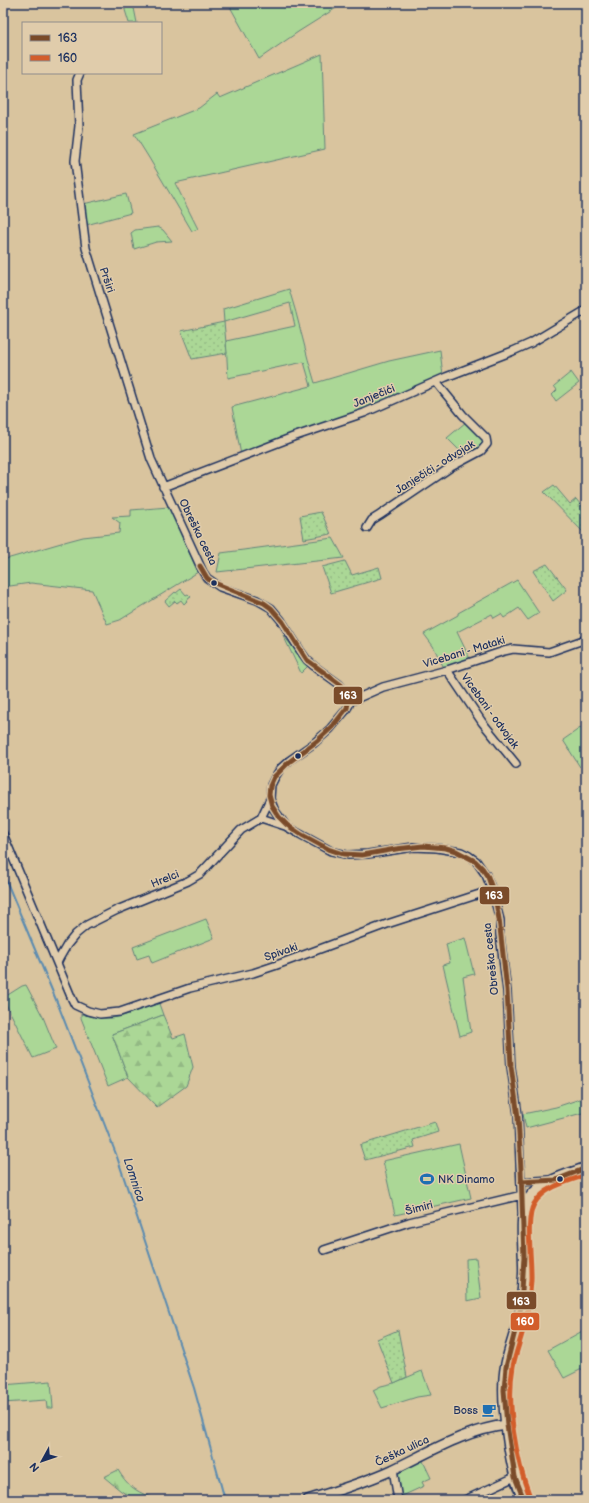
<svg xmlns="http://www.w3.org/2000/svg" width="589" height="1503" viewBox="0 0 589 1503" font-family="'Balsamiq Sans',sans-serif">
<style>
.grass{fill:#abd796;stroke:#63837a}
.forest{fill:url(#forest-firs);stroke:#63837a}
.park{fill:url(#park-dots);stroke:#63837a}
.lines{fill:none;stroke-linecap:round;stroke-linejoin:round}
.stream{stroke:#5b8bb0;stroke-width:2}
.minor-casing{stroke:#1b2f5e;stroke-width:10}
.tertiary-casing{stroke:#1b2f5e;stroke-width:12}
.secondary-casing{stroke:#1b2f5e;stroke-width:13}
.minor{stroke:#e0ccab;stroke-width:7}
.tertiary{stroke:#e0ccab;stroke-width:9}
.secondary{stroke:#e0ccab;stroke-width:10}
.bus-1-casing{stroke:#e0ccab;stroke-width:8}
.bus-2-casing{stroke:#e0ccab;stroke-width:8}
.bus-1{stroke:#7a4b2a;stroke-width:5}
.bus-2{stroke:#d25d2b;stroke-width:5}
.bus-dot{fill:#1b2f5e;stroke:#e0ccab;stroke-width:1.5}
.labels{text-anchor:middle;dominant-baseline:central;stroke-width:3;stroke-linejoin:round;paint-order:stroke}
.street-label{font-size:11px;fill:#1b2f5e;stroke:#e0ccab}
.poi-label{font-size:11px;fill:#1b2f5e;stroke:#e0ccab;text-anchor:start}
.water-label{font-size:12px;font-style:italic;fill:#263e6c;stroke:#e0ccab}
.line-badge{stroke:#e0ccab;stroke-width:1.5}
.badge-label{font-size:11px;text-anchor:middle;font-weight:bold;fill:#fff}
</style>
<defs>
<pattern id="forest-firs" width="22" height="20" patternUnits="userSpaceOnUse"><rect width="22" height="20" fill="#abd796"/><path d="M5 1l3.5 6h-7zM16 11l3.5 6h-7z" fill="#93b984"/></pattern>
<pattern id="park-dots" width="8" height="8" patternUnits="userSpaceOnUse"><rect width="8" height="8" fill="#abd796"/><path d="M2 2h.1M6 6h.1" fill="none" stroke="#93b984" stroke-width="1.8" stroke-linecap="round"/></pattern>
</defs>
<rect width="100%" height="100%" fill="#d9c49e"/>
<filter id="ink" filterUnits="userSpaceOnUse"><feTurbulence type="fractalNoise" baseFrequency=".025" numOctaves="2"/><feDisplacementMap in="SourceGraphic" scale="8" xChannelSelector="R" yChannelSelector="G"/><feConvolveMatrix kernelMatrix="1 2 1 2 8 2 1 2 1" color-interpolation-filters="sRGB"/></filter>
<g filter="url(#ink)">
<path class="grass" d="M125,3h8l4,20h-8l-4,-13z
M228,3h116l-46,29 -39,27z
M322,54l3,95 -150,34 23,46 -6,2 -43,-73 -15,-24 65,-26 18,-14 3,4z
M126,194l5,19 -45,12 -3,-21z
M158,227l5,3 9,11 -16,1 -22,7 -3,-16 4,-3z
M289,289c10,31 16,63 26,94l74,-22 51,-11 3,26 -57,26 -145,53 -9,-48 79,-21 -7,-24 -76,16 -2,-37 69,-15 -5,-23 -66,19 -1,-13z
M571,372l8,11 -23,18 -4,-6 5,-5 -3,-4z
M466,422l19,18v6l-19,11 -19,-19z
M169,507l29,65 -78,48 -13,4 -15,-34 -61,-7 -28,4v-27l65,-19 15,-4 36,-4 1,-10 -8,-6 19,-1v-6z
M333,538l11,20 -127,14 4,-19z
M517,580l22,33 -11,7 -9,-12 -15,10 -3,-4 -7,4 -2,-4 -35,18 13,27 -26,9 -11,-22 -9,-12 34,-19v-2z
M283,635l25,31 -7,7z
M586,724v39l-6,4 -17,-27z
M206,919l8,19 -62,25 -3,-8 -12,4 -4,-12z
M465,938l9,36 -11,3 8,55 -11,4 -17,-71 7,-2 -4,-19z
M26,985l17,32 13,32 -23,9 -30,-60 19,-12z
M158,1001l5,14 -51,19 16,43 -20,9 -27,-68v-4c8,1 15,4 22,4 19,2 39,-10 55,-17z
M586,1097v15l-60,16 -3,-14 33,-7z
M459,1144l12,54 -76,17 -12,-54z
M476,1258l5,40 -14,3 -1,-42z
M586,1329v38l-22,11 -16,-28z
M422,1371l9,24 -14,2 -35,11 -9,-18 8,-4 13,-3z
M51,1381l2,27h-6l-1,-8 -43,3v-18z
M422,1459l9,19 -9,4 2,4 -24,11 -4,-25z"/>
<path class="forest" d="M163,1015l10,23 12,-4 8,33 -7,19 -29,21 -29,-30 -16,-43z
M118,1470c9,15 16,20 32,27l1,3h-15l-15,-9 -17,-14z"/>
<path class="park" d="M224,322l3,31 -35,6 -11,-28z
M554,485l16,19 6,-5 10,12 -1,23 -41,-42z
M321,512l10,22 -27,5 -4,-23z
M345,561l7,14 27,-8 3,11 -51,15 -9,-26z
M547,564l20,26 -14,11 -20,-30z
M181,589l5,6 2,-1 3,3 -3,2v1l-4,4 -3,-4 -4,3 -2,-2 -6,5 -4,-5 10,-9 1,1z
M435,1122l3,10 -25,8 2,7 -50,13 -5,-15z
M398,1330l9,47 -13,6 -17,-44z"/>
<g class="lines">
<path class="stream" d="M3,873l56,134 57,147 78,234 31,112"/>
<defs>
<path id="minor" d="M80,73l-3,7 2,46 -4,35 11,87 65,211 52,113 4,6 13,9 37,13 14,8 10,12 19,30 7,10 7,6 25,18 10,12v9l-3,5 -16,19 -17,15 -23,16 -9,8 -6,9 -4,8 -1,14 5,12 12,16 44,24 17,4 20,-1 45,-7 24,1 24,4 8,4 7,5 10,14 6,15 8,30v15l7,56 4,76 7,48 4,96
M163,487l130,-50 71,-24 82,-36 67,-26 18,-8 55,-33
M367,528l5,-8 8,-5 71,-48 30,-16 6,-7 -1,-6 -23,-23 -27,-33
M447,670l35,52 34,42
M349,702l34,-15 64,-17 57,-19 9,-2 36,3 37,-13
M261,818l24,8
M3,834l69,165 3,6 13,6 12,3 20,-2 70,-24 63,-15 21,-7 113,-42 105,-34
M57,963l3,-6 7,-12 9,-11 11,-9 30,-15 71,-29 12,-7 41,-44 20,-12 9,-19
M521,1182l29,-2
M324,1250l85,-28 113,-27
M393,1469l5,31
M465,1500l50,-23"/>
<path id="tertiary" d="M308,1500c28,-9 58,-18 84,-30 36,-17 75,-41 115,-45"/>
<path id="secondary" d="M524,1500c-14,-28 -24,-103 -18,-134 3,-16 9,-31 13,-47 3,-14 4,-30 5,-45 1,-19 -5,-57 3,-72 11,-20 39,-27 59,-34"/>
</defs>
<use href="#minor" class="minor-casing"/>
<use href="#tertiary" class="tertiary-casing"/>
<use href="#secondary" class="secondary-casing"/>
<use href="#minor" class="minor"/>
<use href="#tertiary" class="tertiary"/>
<use href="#secondary" class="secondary"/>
<defs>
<path id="bus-1" d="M200,566l7,12 5,4 52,21 7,5 12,14 24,38 34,25 5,5 3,8 -2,10 -15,19 -15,14 -28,21 -15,15 -4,9 -1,9 3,11 7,11 8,8 15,10 26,14 15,5 19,1 34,-6 27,-3 23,2 10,3 19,10 7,7 6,9 7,20 4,22 8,71 4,76 7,51 3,53 3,87 -3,50 -15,60 -2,23 3,35 8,52 9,23
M521,1182l35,-2 30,-12"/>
<path id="bus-2" d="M530,1497c-14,-36 -24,-92 -17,-131 3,-15 9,-29 12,-44 4,-14 5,-28 6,-42 1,-20 -6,-60 3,-76 10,-17 34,-23 52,-29"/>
</defs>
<use href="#bus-1" class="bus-1-casing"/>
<use href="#bus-2" class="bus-2-casing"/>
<use href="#bus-1" class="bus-1"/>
<use href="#bus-2" class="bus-2"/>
</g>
</g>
<defs>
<symbol id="stadium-bare" viewBox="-9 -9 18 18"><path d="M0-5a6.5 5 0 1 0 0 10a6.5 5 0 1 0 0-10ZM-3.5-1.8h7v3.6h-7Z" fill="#1f6fb2" stroke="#e0ccab" stroke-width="2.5" paint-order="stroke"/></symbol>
<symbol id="cafe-bare" viewBox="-9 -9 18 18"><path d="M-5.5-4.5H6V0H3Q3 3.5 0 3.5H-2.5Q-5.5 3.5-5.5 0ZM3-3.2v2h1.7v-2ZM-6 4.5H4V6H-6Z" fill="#1f6fb2" stroke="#e0ccab" stroke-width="2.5" paint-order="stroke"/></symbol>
</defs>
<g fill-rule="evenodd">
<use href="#stadium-bare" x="417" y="1169" width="20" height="20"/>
<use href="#cafe-bare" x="479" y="1400" width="20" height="20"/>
</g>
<g class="bus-dot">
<circle cx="214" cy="583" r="3.5"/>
<circle cx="298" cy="756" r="3.5"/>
<circle cx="560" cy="1179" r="3.5"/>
</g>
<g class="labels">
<g class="street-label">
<text transform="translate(107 280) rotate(71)">Prširi</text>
<text transform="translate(374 396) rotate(-22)">Janječići</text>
<text transform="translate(435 467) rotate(-32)">Janječići - odvojak</text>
<text transform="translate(198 532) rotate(64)">Obreška cesta</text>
<text transform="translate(464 652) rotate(-17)">Vicebani - Mataki</text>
<text transform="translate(490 711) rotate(54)">Vicebani - odvojak</text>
<text transform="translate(165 879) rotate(-22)">Hrelci</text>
<text transform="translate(281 952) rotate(-19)">Spivaki</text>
<text transform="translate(491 959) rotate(-96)">Obreška cesta</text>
<text transform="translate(419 1208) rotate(-15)">Šimiri</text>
<text transform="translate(402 1451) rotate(-25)">Češka ulica</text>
</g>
<g class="poi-label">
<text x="438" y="1179">NK Dinamo</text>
<text x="478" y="1410" text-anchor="end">Boss</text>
</g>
<g class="water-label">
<text transform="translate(134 1180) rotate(72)">Lomnica</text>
</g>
</g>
<g class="line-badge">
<rect x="333" y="686" width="30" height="19" rx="4" fill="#7a4b2a"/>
<rect x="479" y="886" width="31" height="19" rx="4" fill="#7a4b2a"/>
<rect x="506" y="1291" width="31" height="19" rx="4" fill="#7a4b2a"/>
<rect x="510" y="1312" width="30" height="19" rx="4" fill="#d25d2b"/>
</g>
<g class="badge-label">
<text x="348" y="699">163</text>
<text x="494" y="899">163</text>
<text x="521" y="1305">163</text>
<text x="525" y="1325">160</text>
</g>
<rect width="589" height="1503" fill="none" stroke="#e0ccab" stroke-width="16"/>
<rect x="8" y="8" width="573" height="1487" fill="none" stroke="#1b2f5e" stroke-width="1.5" filter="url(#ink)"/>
<rect x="22" y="22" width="140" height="52" fill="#e0ccab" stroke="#918d8c"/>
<rect x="30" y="35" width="20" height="6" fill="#7a4b2a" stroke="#918d8c"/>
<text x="58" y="42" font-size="12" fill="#1b2f5e">163</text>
<rect x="30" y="55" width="20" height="6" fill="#d25d2b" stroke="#918d8c"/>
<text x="58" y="62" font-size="12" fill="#1b2f5e">160</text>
<g transform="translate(42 1461) rotate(230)" stroke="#e0ccab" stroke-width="3" paint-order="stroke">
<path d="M0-3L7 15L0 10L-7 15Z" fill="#1b2f5e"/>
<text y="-6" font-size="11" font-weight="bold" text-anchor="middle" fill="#1b2f5e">N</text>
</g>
</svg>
